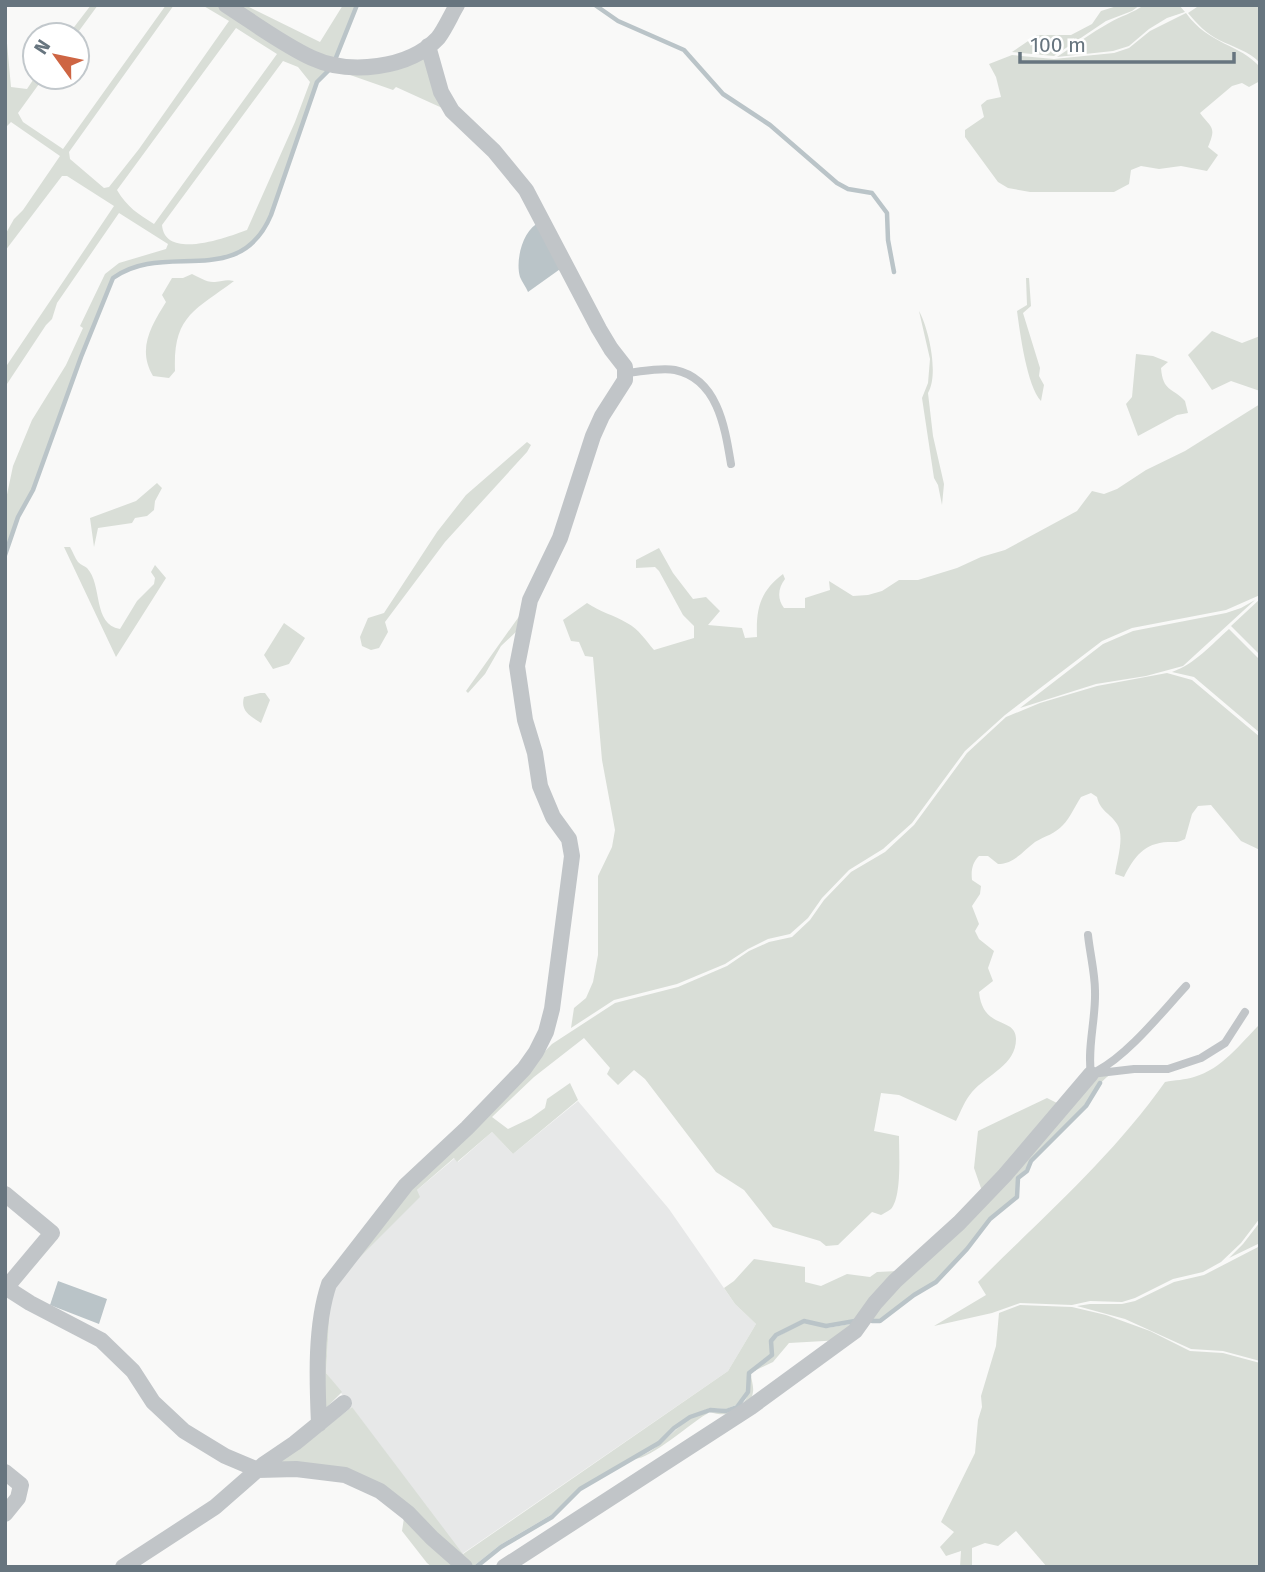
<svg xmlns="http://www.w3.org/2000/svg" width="1265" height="1572" viewBox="0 0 1265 1572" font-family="'Fira Sans',sans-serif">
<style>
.built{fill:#e7e8e8}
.green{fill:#d9ded7;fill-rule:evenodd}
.water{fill:#bac4c8}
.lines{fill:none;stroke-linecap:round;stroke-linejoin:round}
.stream{stroke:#bac4c8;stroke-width:4.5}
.lane{stroke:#c1c5c8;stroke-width:8}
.street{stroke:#c1c5c8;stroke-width:16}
</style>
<rect width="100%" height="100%" fill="#f9f9f8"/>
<path class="built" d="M578,1101l91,108 66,95 21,20 -28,47 -266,183 -136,-181 5,-83 85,-99 39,-33 3,4 34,-30 21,22z"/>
<path class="green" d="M91,5h7l-22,30h-8z
M166,5h8l-105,147 1,7 34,29 5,-1 30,-38 90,-128 -27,-16h16l95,60 16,4 -13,13 -46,133c-30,74 -107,24 -157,62l-33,79 -48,134 -15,27 -12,35v-48l8,-38 19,-46 34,-55 17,-37 -3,-2 25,-52 14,-11 47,-14 2,-5 -49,-31 -62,90 -5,16 -6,6 -41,62v-19l109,-162 -47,-30h-5l-57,75v-16l9,-16 9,-9 37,-54 -49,-34 -6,6v-107l6,66 16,2 8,-12h9l-26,36 5,9 40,27zM236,28l41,26 -123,170c-16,-10 -27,-17 -37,-34zM283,61l15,6 12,15 -15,40 -48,108c-19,7 -82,31 -85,-5z
M235,5h10l75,37 23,-37h13l-23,56 -14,-4z
M1120,5h20l-8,6 -26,10 -52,35 -42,-4 25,-17h34l21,-11 9,-13z
M1144,5h35l6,7 -18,6 -18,11 -20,17 -16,5 -56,6c18,-12 34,-24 52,-34 12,-7 24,-10 35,-18z
M1200,5h60v58c-11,-12 -27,-16 -41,-23 -12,-6 -22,-16 -31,-27z
M1186,13c23,32 54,31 74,54v14l-11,6 -7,-4 -10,3 -32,27c11,15 17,13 8,34l10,8 -11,16 -26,-5 -22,3 -18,-3 -10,4 -2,14 -15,8h-84l-22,-4 -10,-6 -33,-45v-7l19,-13 -3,-12 6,-5 14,-3 -5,-20 -7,-13 23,-9 42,4 60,-6 15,-5 21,-17z
M426,54l25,58 -55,-25 -3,3 -60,-21z
M192,274c7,3 15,9 23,8 8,-1 11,-3 19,-1 -40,30 -61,35 -59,90l-6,7 -16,-2c-16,-27 -2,-50 13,-74l-4,-7 10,-17h11z
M1026,278h3l2,28 -8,7 17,55 -1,8 5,9 -3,16c-14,-15 -21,-68 -24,-90l10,-6z
M919,311c10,18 20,64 9,82l5,43 11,48 -2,21 -4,-20 -4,-7 -12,-80 6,-15 2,-24z
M1212,331l30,12 18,-7v55l-29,-10 -19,9 -24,-35z
M1136,354l17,2 15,6 -7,6c2,24 11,19 24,33l3,12 -11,2 -39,21 -12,-32 6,-7z
M1260,404v191l-34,15 -94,18 -30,13 -97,74 -40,36 -53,72 -29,26 -34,21 -27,28 -14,20 -18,16 -22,5 -20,10 -23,15 -48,20 -63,16 -43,28 3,-20 12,-10 7,-16 5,-27v-79l14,-29 3,-17 -13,-70 -9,-103 -8,-1 -6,-14 -8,-1 -8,-21 24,-17c13,9 27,12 40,20 12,6 19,18 27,27l40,-12v-12l-11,-11 -24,-44 -4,-4 -19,1v-8l23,-12 14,25 20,26 13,-2 14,14 -12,14 34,3 3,10 12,-1c-1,-27 2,-45 26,-63l2,5c-7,9 -8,20 -1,29h21v-10l25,-8 -1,-9 24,15 15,-1 14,-4 17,-11h19l39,-12 24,-11 24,-7 72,-39 15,-20 12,3 13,-5 29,-19 39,-19z
M527,442l4,3 -4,7 -82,90 -60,80 3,10 -9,16 -8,2 -9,-4 -2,-9 8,-19 16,-5 53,-81 29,-37z
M157,483l5,5 -7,13 -1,9 -7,6 -12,2 -3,5 -34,5 -4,19 -4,-29 46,-17z
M64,547h6c3,5 5,11 8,15 3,3 7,4 9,6 16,17 5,56 33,61l17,-28 17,-17 1,-6 -4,-6 4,-7 11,13 -50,79z
M1260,599v56l-29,-29z
M1255,600l-72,66 -37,10 -50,8 -76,24 83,-64 30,-13 93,-18 15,-5z
M525,608l-7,22 -17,16 -16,28 -17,19 -2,-2z
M284,623l21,15 -16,26 -16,5 -9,-14z
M1229,629l31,31v73l-66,-56 -22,-5c23,-8 39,-27 57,-43z
M1167,673l25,7 68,57v113l-19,-9 -30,-36 -13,1 -6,8 -7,25c-7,4 -10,3 -17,3 -24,1 -34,15 -44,35l-9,-3c2,-14 10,-38 2,-50 -7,-11 -17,-13 -20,-27l-6,-4 -10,4c-6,9 -11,21 -18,28 -8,9 -18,11 -28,17 -12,9 -21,22 -37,22l-10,-8h-9c-7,7 -8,15 -7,24l9,6 -1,8 -8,12 7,18 -4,7 4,8 15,12 -6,17 5,13 -14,11c4,39 37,24 37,47 0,26 -28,35 -44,53 -7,8 -11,19 -16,29l-57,-26 -18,-2 -7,38 25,5c0,17 3,61 -8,73 0,0 -9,6 -10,6l-9,-3 -34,33 -12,1 -6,-5 -47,-14 -29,-37 -28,-18 -71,-93 -11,-9 -16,15 -11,-11 3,-6 -26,-30 -50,39 -42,40 16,12 23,-11 14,-10 2,-9 23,-16 8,17 -65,54 -21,-22 -35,30 -3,-4 -37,32 3,7 -66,66 -23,26 -5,84 16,19 -19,19c-2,-35 -5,-93 8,-126l78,-99 59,-56 84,-86 63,-41 63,-16 49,-21 22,-15 20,-9 23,-5 18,-17 14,-20 27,-28 34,-20 29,-27 53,-72 39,-36 34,-14 57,-17z
M260,693h5l5,7 -9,23c-11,-7 -21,-12 -17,-26z
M1260,1024v194l-19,25 -20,19 -18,10 -30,7 -38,19 -13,4 -32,-1 -18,4 -52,-2 -28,10 -58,13 52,-31 -8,-13c64,-64 135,-126 187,-200 10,-2 20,-2 29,-5 28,-8 46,-33 66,-53z
M1112,1073c-16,12 -16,19 -28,33 -11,15 -27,25 -39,39 -10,11 -17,24 -28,32l-1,19 -27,22 -23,31 -31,32 -21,13 -34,26 -13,1 225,-245z
M1047,1098l12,6 -4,11 -76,82 -95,91 -25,31 -33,6 -22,-6 -29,15 -6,7 2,13 -23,19 -1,18 -11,14 -10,4 -16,-1 -20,8 -17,11 -15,15 -79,46 -28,27 -51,30 -25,20 -4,1 -74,-68 -34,-22 -36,-10 -44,-3 -3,-4 15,-8 57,-44 111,147 265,-183 28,-47 -21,-20 -11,-16 10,-7 20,-22 51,8v15l16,4 26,-12 23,3 7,-5 21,-1 84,-80 -8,-23 4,-37z
M1260,1222v21l-31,15 14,-14z
M1260,1246v115l-37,-10 -32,-2 -66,-30 -48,-13 13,-2h32l13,-3 39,-19 30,-7z
M1020,1305l52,2 34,8 44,16 40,20 33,2 37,10v204h-213l-31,-36 -18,15 -13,-3 -13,5v19h-12l1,-16 -15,5 -6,-9 14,-15 -13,-10 34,-69 3,-33 4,-13 -1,-11 15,-50 3,-33z
M804,1322l23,6 29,-5 -14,17 -53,3 -16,19 -19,9 19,-16 -1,-13 5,-5z
M751,1374c0,5 3,13 2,18 -3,21 -27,26 -43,20 -19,10 -59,48 -77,47 10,-4 20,-8 28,-16 13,-10 23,-24 39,-29 13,-4 27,1 38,-6 13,-9 10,-21 13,-34z
M404,1518l52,49h-24l-5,-4 -25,-32z"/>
<path class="water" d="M540,222l23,45 -35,25c-2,-5 -6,-10 -8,-15 -5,-17 3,-48 20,-55z
M58,1281l49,18 -8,25 -49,-19z"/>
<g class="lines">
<path class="stream" d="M595,5l23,16 66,29 39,44 47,31 67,58 11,6 24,4 15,20 1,27 6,32
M335,60l22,-55
M5,555l13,-38 15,-27 48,-133 32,-79c52,-38 126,13 158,-63l46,-133 14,-14
M872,1321h8l34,-26 22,-13 31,-33 23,-30 27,-22 1,-19 9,-7 4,-10 55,-55 14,-23
M476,1567l25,-20 51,-30 28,-28 79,-46 15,-15 16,-11 20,-7 16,1 11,-4 11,-15 1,-19 23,-18 -1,-14 5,-6 28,-14 22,5 29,-5"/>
<path class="lane" d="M625,373c15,-1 35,-6 50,-3 43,9 50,58 56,94
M1088,935c2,19 7,38 7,56 1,28 -8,56 -4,83
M1097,1071c31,-16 65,-59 89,-85
M1091,1074l43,-5h34l33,-11 24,-15 20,-31"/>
<path class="street" d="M226,5c28,18 56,39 86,53 37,17 97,11 126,-20 7,-9 13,-23 19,-33
M5,1194l47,39 -47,56
M5,1287l25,16 71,37 32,31 20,31 31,29 41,25 33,14 38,-1 49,6 35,16 28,22 24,25 33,29
M319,1424c-2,-44 -4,-99 10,-140l77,-99 61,-57 57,-59 12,-17 10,-20 6,-23 20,-153 -3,-17 -16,-22 -13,-31 -5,-33 -10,-33 -8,-54 13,-66 30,-62 33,-102 9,-20 23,-36v-13l-14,-18 -12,-20 -73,-139 -32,-39 -42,-40 -11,-19 -13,-46
M5,1472l16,13 -3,13 -13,16
M123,1567l92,-60 49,-43 31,-21 49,-40
M504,1567l247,-160 104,-76 20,-28 20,-22 64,-58 46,-48 86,-101"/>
</g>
<rect width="1265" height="1572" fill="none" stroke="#67757f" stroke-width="14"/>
<g transform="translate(56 56) rotate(303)"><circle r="33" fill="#ffffff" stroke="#c2c8cc" stroke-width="2"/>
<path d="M0-5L12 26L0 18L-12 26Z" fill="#ce6543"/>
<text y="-10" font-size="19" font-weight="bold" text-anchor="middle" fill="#67757f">N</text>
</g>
<path d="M1020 52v10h214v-10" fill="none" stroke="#67757f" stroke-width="3.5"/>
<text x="1030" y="52" font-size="21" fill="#67757f" stroke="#ffffff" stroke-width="5" paint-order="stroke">100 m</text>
</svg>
